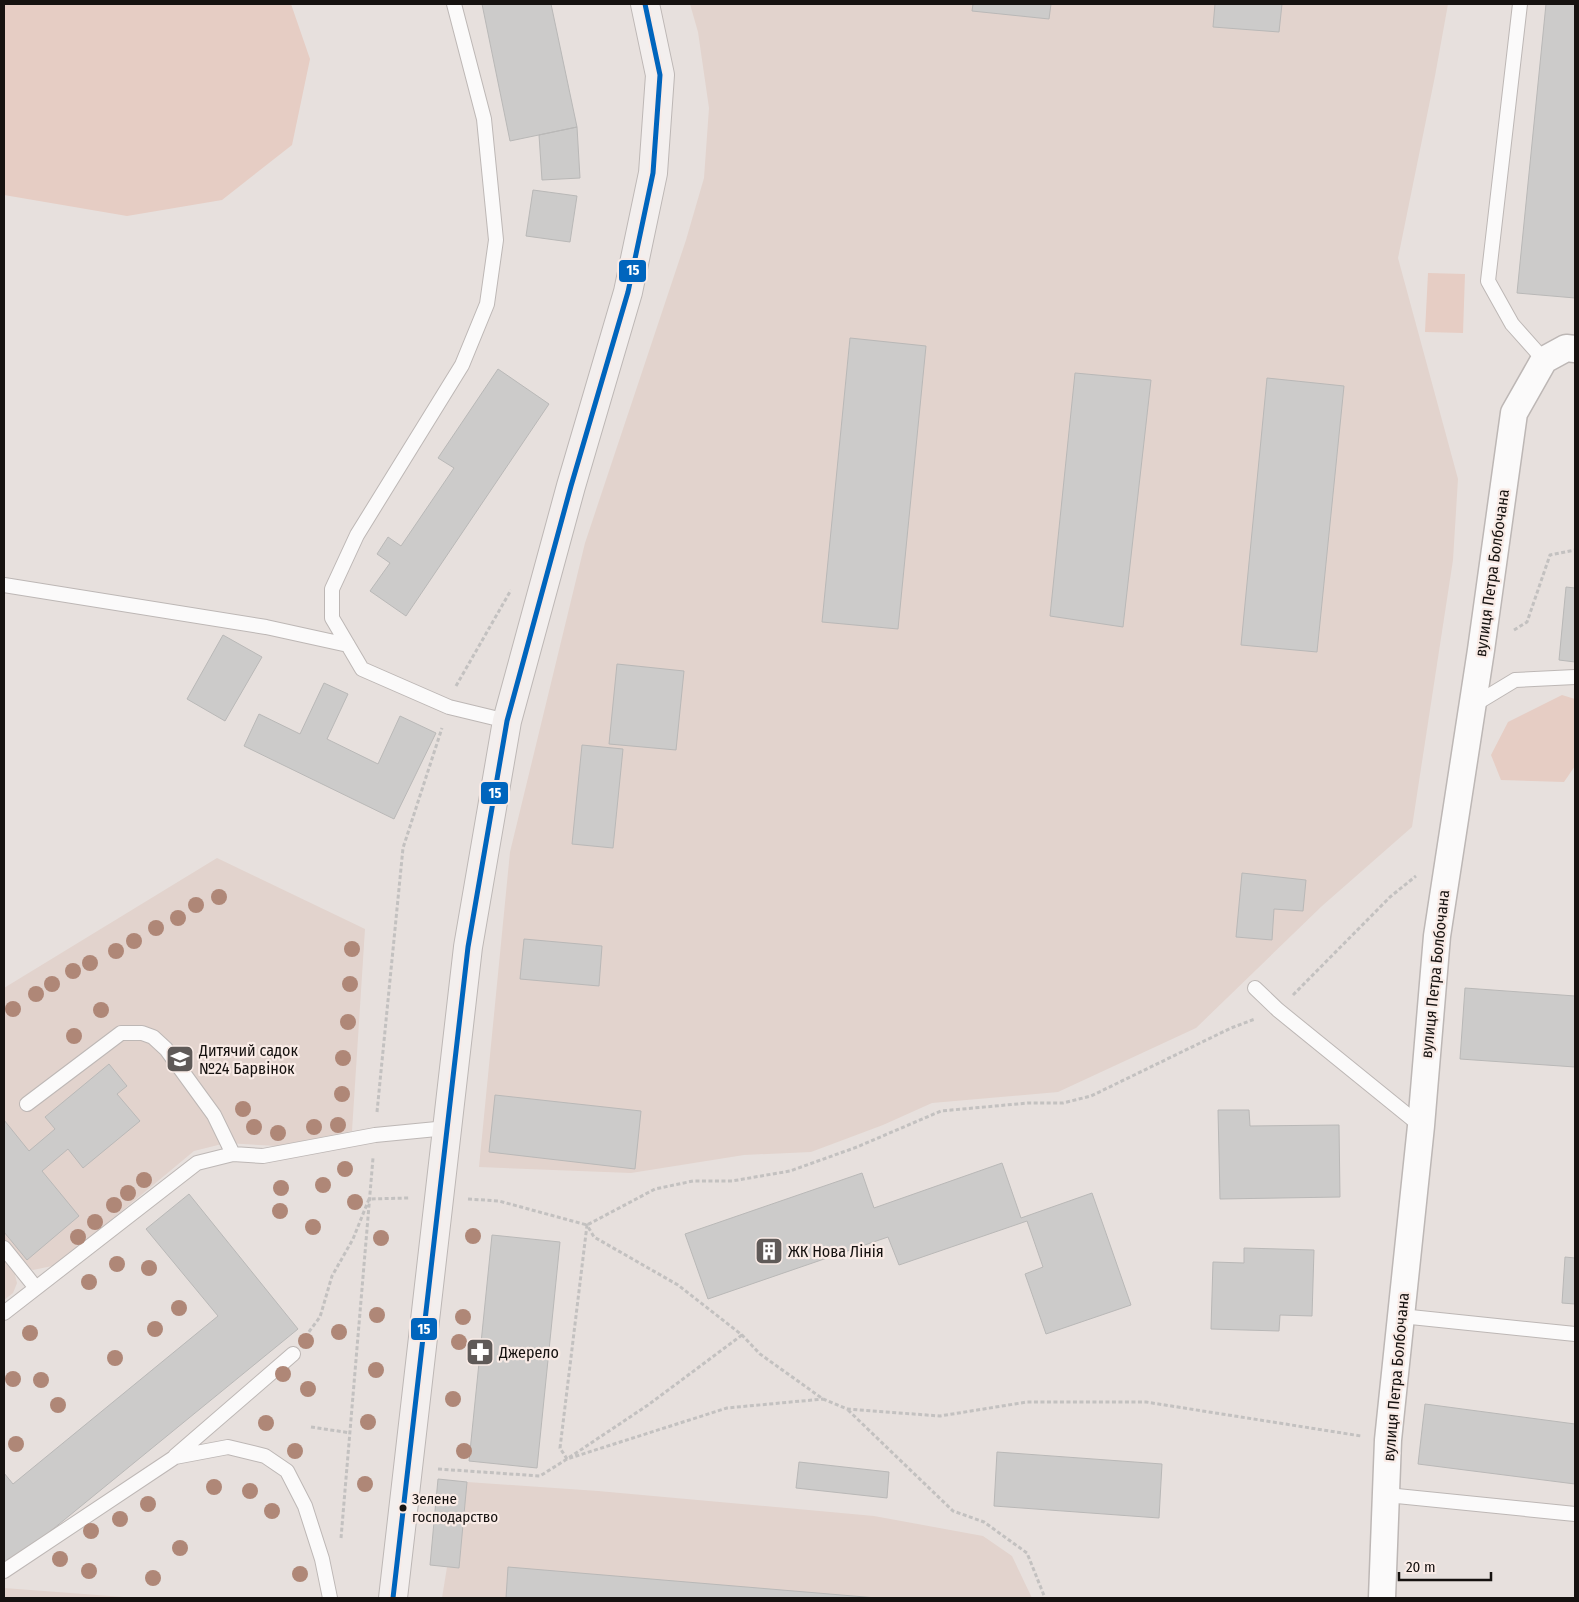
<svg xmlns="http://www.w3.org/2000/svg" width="1579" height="1602" viewBox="0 0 1579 1602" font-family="'Fira Sans Condensed',sans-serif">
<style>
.built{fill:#e2d3cd}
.green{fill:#e6cdc4}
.building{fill:#cccbca;stroke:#b9b8b7}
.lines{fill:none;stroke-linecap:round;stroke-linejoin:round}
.service-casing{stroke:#bdb7b5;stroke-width:16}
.minor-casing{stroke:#bdb7b5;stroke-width:29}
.secondary-casing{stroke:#bdb7b5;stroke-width:30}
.path{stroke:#c3c1c0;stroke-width:3;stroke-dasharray:4 2.5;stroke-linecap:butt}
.service{stroke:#fbfafa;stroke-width:14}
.minor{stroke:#fbfafa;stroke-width:26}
.secondary{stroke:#f3efee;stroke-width:28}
.bus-1-casing{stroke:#f9ebe6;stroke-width:9}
.bus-1{stroke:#0065bd;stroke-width:5}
.tree{fill:#af8777}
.bus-dot{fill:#161210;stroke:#f9ebe6;stroke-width:2}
.labels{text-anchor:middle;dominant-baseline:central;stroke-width:4.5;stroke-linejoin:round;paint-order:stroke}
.bus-label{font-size:15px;fill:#161210;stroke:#f9ebe6;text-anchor:start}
.street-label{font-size:16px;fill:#161210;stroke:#f9ebe6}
.poi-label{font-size:16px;fill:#161210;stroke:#f9ebe6;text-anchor:start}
.line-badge{stroke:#f9ebe6;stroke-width:2}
.badge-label{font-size:14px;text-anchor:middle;font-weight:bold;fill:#fff}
</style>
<rect width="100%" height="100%" fill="#e7e0dd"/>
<path class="built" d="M690,4h758l-13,72 -37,182 60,221 -5,81 -41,267 -90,79 -126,122 -138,64 -126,11 -49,22 -72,27 -67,3 -113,18 -152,-6 31,-315 75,-309 101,-303 18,-62 5,-70 -11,-76z
M217,858l148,71 -13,202 -75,15 -51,-3 -32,8 -137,114 -24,5 -9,-4 -9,9 2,8 -4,10 -9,7v-312z
M467,1482l131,9 276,25 109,20 29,20 20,42h-590l5,-31 12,1z
M4,1588l133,10h-133z"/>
<path class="green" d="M4,4h287l19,55 -18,86 -70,55 -95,16 -123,-21z
M1428,273l37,1 -2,59 -38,-1z
M1562,695l13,4v67l-11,16 -63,-2 -10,-25 17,-33z"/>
<path class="building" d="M482,4h69l26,123 -67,14z
M973,4h78l-2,15 -77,-8z
M1215,4h67l-3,28 -66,-5z
M1546,4h29v294l-58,-5z
M577,127l3,51 -38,2 -3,-45z
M533,190l44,6 -7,46 -44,-6z
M850,338l76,8 -28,283 -76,-7z
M498,369l51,35 -143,212 -36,-25 20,-28 -13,-9 11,-17 13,9 53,-78 -16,-10z
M1075,373l76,7 -28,247 -73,-11z
M1267,378l77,8 -27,266 -76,-7z
M1566,587l9,1v74l-16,-2z
M223,635l39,22 -37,64 -38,-22z
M617,664l67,7 -8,79 -67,-6z
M324,683l24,11 -21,45 51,25 22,-48 36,17 -42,86 -150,-73 15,-32 41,20z
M582,745l41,4 -10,99 -41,-4z
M1242,873l64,7 -3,31 -29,-2 -2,31 -36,-3z
M524,939l78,7 -3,40 -79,-7z
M1465,988l110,8v71l-115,-8z
M109,1064l18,22 -10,8 23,27 -57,47 -15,-19 -26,22 37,45 -52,44 -23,-28v-112l25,31 26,-22 -10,-12z
M495,1095l146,16 -6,58 -146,-17z
M1218,1110h31l1,16 89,-1 1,72 -120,2z
M1002,1163l19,55 71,-25 39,112 -85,29 -21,-60 18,-7 -16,-46 -128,44 -11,-28 -180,62 -23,-65 177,-61 12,35z
M189,1194l109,135 -294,240v-96l9,11 205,-168 -72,-87z
M492,1235l68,7 -23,226 -68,-7z
M1244,1248l70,2 -2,66 -32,-1 -1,16 -68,-2 2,-67 31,1z
M1565,1257l10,1v46l-13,-1z
M1425,1404l150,20v60l-157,-20z
M997,1452l165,12 -3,54 -165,-12z
M799,1462l90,10 -2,26 -91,-10z
M438,1479l29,3 -8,86 -29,-3z
M508,1567l369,31h-371z"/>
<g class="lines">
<defs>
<path id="service" d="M454,4l30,115 12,121 -9,64 -25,61 -105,170 -25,54v29l30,51 87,38 58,14
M1520,4l-32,277 24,43 32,36
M4,585l262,42 82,18
M1472,706l43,-26 60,-3
M1255,988l23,22 143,116
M27,1104l94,-71h21l11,4 13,12 48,66 19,39
M4,1248l32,40
M4,1313l193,-150 36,-9 30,2 112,-21 72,-7
M1401,1316l174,18
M175,1456l118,-102
M1387,1495l188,19
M4,1571l171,-114 53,-10 37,9 22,15 18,35 17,53 8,39"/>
<path id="minor" d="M1382,1598l6,-158 33,-314 16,-190 44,-286 33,-237 30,-53 22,-12 9,1"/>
<path id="secondary" d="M393,1598l75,-651 39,-226 64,-235 57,-194 25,-119 7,-98 -15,-71"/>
</defs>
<use href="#service" class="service-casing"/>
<use href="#minor" class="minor-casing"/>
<use href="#secondary" class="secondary-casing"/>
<path class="path" d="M1514,630l13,-8 23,-67 25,-5
M456,686l55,-96
M1293,995l97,-98 26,-21
M377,1112l26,-264 39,-120
M468,1199l31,2 88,24 68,-36 38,-8h39l58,-10 67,-24 84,-36 87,-8h35l28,-7 140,-68 24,-9
M742,1335l-94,70 -81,54 -7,-11 27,-223 7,12 84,48 64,50 18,19 63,45 24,10 93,7 87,-14h119l215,34
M305,1337l15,-20 12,-41 21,-37 16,-40 40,-1
M848,1410l105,101 31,11 43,31 18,45
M311,1427l40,6
M438,1469l102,7 27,-17 160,-51 96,-9
M341,1538l32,-380"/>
<use href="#service" class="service"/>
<use href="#minor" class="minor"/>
<use href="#secondary" class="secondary"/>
<defs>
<path id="bus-1" d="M393,1598l75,-651 39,-226 64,-235 57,-194 25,-119 7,-98 -15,-71"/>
</defs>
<use href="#bus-1" class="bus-1-casing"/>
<use href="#bus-1" class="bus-1"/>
</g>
<g class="tree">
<circle cx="219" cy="897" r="8"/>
<circle cx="196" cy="905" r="8"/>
<circle cx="178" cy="918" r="8"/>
<circle cx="156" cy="928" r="8"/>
<circle cx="134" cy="941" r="8"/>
<circle cx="352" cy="949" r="8"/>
<circle cx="116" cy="951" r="8"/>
<circle cx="90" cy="963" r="8"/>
<circle cx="73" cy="971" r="8"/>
<circle cx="52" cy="984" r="8"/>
<circle cx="350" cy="984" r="8"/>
<circle cx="36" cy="994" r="8"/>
<circle cx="13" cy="1009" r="8"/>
<circle cx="101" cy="1010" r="8"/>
<circle cx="348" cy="1022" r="8"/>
<circle cx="74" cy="1036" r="8"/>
<circle cx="343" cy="1058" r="8"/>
<circle cx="342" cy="1094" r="8"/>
<circle cx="243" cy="1109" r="8"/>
<circle cx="338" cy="1125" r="8"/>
<circle cx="254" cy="1127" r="8"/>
<circle cx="314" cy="1127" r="8"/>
<circle cx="278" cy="1133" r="8"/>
<circle cx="345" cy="1169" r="8"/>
<circle cx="144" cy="1180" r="8"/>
<circle cx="323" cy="1185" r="8"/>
<circle cx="281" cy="1188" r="8"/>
<circle cx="128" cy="1193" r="8"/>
<circle cx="355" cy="1202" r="8"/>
<circle cx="114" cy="1205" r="8"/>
<circle cx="280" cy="1211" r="8"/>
<circle cx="95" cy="1222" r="8"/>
<circle cx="313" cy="1227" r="8"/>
<circle cx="473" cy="1236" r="8"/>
<circle cx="78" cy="1237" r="8"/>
<circle cx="381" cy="1238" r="8"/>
<circle cx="117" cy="1264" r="8"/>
<circle cx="149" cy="1268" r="8"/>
<circle cx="89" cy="1282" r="8"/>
<circle cx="179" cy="1308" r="8"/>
<circle cx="377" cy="1315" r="8"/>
<circle cx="463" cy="1317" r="8"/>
<circle cx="155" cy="1329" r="8"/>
<circle cx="339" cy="1332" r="8"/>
<circle cx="30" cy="1333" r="8"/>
<circle cx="306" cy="1341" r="8"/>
<circle cx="459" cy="1342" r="8"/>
<circle cx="115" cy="1358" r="8"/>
<circle cx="376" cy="1370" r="8"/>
<circle cx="283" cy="1374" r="8"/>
<circle cx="13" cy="1379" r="8"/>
<circle cx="41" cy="1380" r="8"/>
<circle cx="308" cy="1389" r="8"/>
<circle cx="453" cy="1399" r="8"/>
<circle cx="58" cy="1405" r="8"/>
<circle cx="368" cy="1422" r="8"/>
<circle cx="266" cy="1423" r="8"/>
<circle cx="16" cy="1444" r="8"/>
<circle cx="295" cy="1451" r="8"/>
<circle cx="464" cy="1451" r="8"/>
<circle cx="365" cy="1484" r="8"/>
<circle cx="214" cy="1487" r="8"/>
<circle cx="250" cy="1491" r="8"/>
<circle cx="148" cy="1504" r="8"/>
<circle cx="272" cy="1511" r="8"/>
<circle cx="120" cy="1519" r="8"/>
<circle cx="91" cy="1531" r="8"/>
<circle cx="180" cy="1548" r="8"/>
<circle cx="60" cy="1559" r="8"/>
<circle cx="89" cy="1571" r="8"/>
<circle cx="300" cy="1574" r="8"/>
<circle cx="153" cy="1578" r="8"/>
</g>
<defs>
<symbol id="school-square" viewBox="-11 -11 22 22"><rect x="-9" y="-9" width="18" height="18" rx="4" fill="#5f5a58" stroke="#f9ebe6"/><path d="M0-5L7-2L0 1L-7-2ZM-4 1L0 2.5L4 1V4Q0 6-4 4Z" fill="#fff"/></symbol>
<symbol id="building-square" viewBox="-11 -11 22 22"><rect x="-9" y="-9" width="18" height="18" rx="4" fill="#5f5a58" stroke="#f9ebe6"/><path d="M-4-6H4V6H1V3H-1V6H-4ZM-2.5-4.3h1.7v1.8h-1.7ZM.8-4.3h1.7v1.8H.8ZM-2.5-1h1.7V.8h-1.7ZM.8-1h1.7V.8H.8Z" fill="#fff"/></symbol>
<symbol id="pharmacy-square" viewBox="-11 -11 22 22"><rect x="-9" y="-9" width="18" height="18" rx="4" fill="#5f5a58" stroke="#f9ebe6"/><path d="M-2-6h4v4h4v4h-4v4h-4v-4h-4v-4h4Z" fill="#fff"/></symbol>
</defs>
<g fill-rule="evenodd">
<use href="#school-square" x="164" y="1043" width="32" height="32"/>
<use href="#building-square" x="753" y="1235" width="32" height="32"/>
<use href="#pharmacy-square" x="464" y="1336" width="32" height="32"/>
</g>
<circle class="bus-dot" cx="403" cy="1508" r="4.5"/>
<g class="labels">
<g class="bus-label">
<text x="412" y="1499">Зелене<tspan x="412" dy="18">господарство</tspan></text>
</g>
<g class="street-label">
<text transform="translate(1492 573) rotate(-82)">вулиця Петра Болбочана</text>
<text transform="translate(1435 974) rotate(-84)">вулиця Петра Болбочана</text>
<text transform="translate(1396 1377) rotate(-85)">вулиця Петра Болбочана</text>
</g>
<g class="poi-label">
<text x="199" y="1050">Дитячий садок<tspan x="199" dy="18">№24 Барвінок</tspan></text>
<text x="788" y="1251">ЖК Нова Лінія</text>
<text x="499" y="1352">Джерело</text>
</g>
</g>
<g class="line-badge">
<rect x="618" y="259" width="29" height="24" rx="5" fill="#0065bd"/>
<rect x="480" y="781" width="29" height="24" rx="5" fill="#0065bd"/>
<rect x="410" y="1317" width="28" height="24" rx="5" fill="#0065bd"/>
</g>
<g class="badge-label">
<text x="633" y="275">15</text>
<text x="495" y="798">15</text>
<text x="424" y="1334">15</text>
</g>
<rect width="1579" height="1602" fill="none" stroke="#161210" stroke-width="10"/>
<path d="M1399 1572v8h92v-8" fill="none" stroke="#161210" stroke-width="2.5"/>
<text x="1406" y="1572" font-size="15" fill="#161210" stroke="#f9ebe6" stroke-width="4" paint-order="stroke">20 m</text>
</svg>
